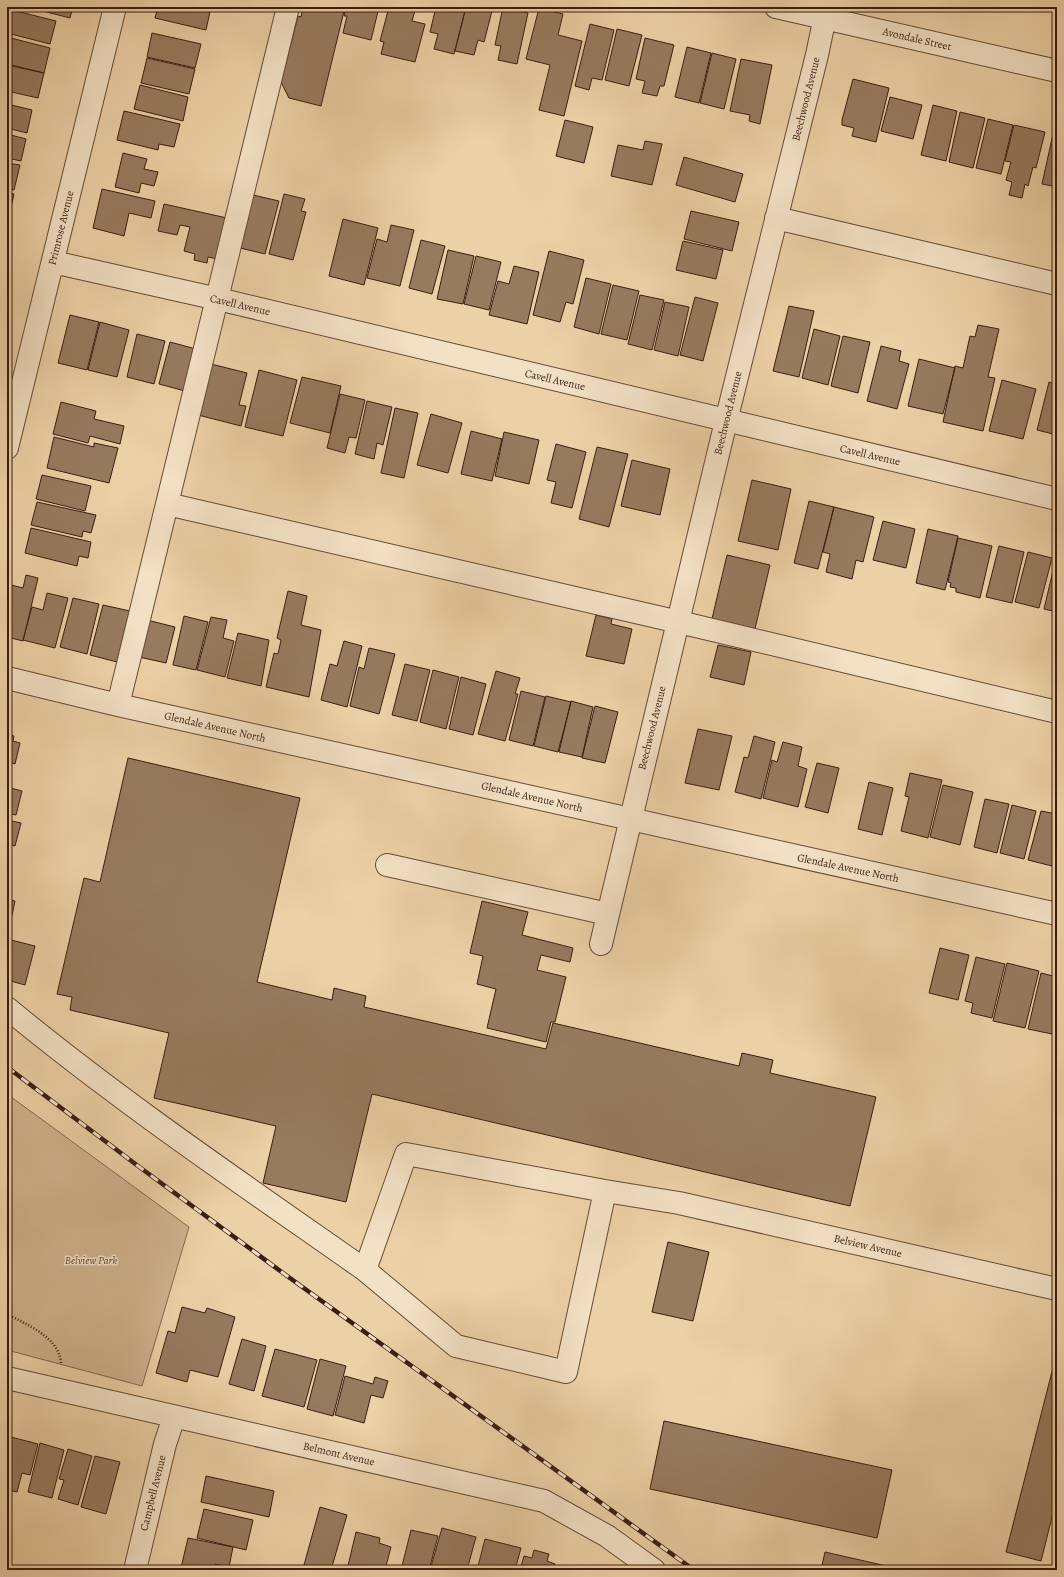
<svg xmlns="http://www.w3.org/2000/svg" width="1064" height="1577" viewBox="0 0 1064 1577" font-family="Alegreya,serif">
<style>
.green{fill:#ceb28d;stroke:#846850}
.building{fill:#977b5f;stroke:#391d12}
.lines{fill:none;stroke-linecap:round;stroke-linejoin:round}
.minor-casing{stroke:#664a37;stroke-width:24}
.path{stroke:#391d12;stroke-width:2.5;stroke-dasharray:1 2;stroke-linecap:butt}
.minor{stroke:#f3e1c5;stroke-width:22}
.rail-casing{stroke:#391d12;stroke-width:4.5}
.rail{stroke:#f3e1c5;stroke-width:3;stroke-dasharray:9;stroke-linecap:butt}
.labels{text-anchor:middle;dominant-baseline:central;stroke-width:3;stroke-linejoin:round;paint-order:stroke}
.street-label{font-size:11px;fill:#391d12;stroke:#f3e1c5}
.park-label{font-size:11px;font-style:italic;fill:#5e4231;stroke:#f3e1c5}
</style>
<rect width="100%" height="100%" fill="#edd1a6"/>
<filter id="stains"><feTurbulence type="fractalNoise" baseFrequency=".005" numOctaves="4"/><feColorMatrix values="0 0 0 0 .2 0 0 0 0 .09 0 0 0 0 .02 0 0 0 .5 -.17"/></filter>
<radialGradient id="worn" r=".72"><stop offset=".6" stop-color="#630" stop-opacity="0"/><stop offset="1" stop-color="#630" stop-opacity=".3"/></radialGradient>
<path class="green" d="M7,1094l182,133 -47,159 -135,-36z"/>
<path class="building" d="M27,7h46l-3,11z
M158,7h53l-5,23 -51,-12z
M303,7h42l-24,99 -32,-8 -8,-16 17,-66 3,1z
M346,7h33l-8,33 -28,-7 4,-17h-3z
M389,7h27l-4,14 13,3 -10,38 -34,-8 3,-12 -4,-1z
M436,7h30l-12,47 -20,-5 4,-15 -8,-2z
M466,7h27l-9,35 -6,-2 -4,15 -19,-4z
M503,7l25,6 -11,51 -19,-4 3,-14 -6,-1z
M1034,7h22l-1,5z
M539,8l24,6 -5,21 24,6 -18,75 -25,-6 11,-45 -24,-6z
M8,9l48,12 -6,23 -43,-11z
M590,24l24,6 -12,50 -10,-2 -3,12 -14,-4z
M617,29l25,6 -13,51 -24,-6z
M152,33l49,11 -6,24 -48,-11z
M7,37l43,11 -6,25 -37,-9z
M645,38l29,7 -10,41h-4l-3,10 -15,-3 3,-12 -9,-2z
M687,47l24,6 -12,50 -24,-6z
M712,53l24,6 -12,50 -24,-6z
M147,58l48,11 -6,25 -48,-11z
M741,59l31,6 -12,59 -11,-3 1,-6 -20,-4z
M7,65l37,8 -6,25 -31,-7z
M853,79l36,9 -13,54 -24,-6 2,-8 -12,-3v-5z
M140,85l48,12 -5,24 -49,-12z
M890,97l32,8 -9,34 -32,-8z
M7,104l25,6 -5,23 -20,-5z
M933,105l24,6 -11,50 -25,-6z
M124,111l56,13 -6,23 -15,-3 -1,6 -41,-10z
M960,112l25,6 -12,50 -24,-6z
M988,119l25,6 -12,49 -25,-6z
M565,120l28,7 -9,36 -28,-7z
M1014,125l31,7 -9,36 -3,-1 -5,19 -3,-2 -3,14 -13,-3 3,-13 -6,-2 5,-18 -6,-1z
M7,134l19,5 -5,22 -14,-3z
M1053,134l4,1v52l-15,-3z
M645,141l17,3 -10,41 -41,-9 7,-31 25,5z
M123,153l24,6 -3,10 14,3 -4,14 -13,-3 -2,10 -24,-6z
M684,157l59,17 -8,28 -59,-17z
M7,163l13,2 -6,25 -7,-2z
M102,189l53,12 -4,17 -22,-5 -5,23 -31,-8z
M7,192l7,2 -5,23h-2z
M284,194l21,5 -4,12 5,1 -13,48 -24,-6z
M253,195l26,6 -14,53 -25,-6z
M164,204l63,14 -9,41 -10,-2 -1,6 -13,-3 1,-6 -11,-3 6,-24 -10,-2 -3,10 -19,-4z
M691,211l48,11 -7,29 -48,-12z
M343,219l35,9 -14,57 -35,-9z
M391,225l23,5 -14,56 -33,-8 10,-39 10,3z
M421,240l24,6 -13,48 -23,-6z
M683,241l40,9 -7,29 -40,-9z
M448,250l26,6 -11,48 -26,-5z
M549,251l35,9 -11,44 -7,-2 -6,20 -27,-7z
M476,256l25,6 -12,48 -25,-6z
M514,266l25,6 -12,52 -38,-9 9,-34 11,3z
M586,278l25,6 -12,50 -25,-7z
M613,285l26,6 -12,49 -26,-6z
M640,295l24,5 -12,50 -24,-6z
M695,297l23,6 -15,58 -23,-6z
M665,302l24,5 -11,49 -24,-6z
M789,306l25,5 -15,66 -26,-6z
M70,315l29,7 -12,48 -29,-7z
M100,322l29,8 -12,47 -29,-7z
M978,325l21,4 -11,48 7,1 -12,53 -40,-9 12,-56 8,2 7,-32 5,1z
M814,329l26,7 -12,49 -26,-7z
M137,334l28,7 -11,43 -27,-7z
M843,336l27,6 -12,51 -27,-7z
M170,342l26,7 -11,42 -26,-7z
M881,346l20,5 -2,10 10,3 -12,45 -30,-8z
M919,359l36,9 -12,46 -35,-8z
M211,364l36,9 -8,32 7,1 -5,20 -43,-11z
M259,370l38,10 -14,56 -38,-9z
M302,377l39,9 -11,47 -40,-10z
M1002,380l34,9 -13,50 -34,-8z
M1049,382l8,3v50l-20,-5z
M340,394l25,6 -9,38 -7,-1 -4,16 -18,-5z
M367,401l25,6 -9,38 -6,-2 -3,16 -19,-5z
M61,402l35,9 -2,8 30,7 -4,18 -30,-8 -2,7 -35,-9z
M395,408l23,5 -14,65 -23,-5z
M431,414l31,9 -14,50 -31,-8z
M471,431l31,8 -10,42 -31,-7z
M504,432l35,8 -10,44 -34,-8z
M54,437l40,10v-4l24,5 -9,35 -62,-15z
M556,444l30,8 -14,56 -21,-5 5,-21 -9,-2z
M597,447l31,7 -19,73 -30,-8z
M632,460l38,9 -10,46 -39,-9z
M42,475l49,11 -6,25 -49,-12z
M752,480l39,9 -13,61 -40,-9z
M809,501l25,6 -16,62 -24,-6z
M37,502l59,13 -5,18 -8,-2 -1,6 -51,-12z
M834,507l40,10 -11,45 -7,-2 -4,19 -26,-7 4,-18 -7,-2z
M883,521l32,8 -9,39 -33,-8z
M31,528l60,14 -3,16 -9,-2 -2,10 -52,-13z
M928,529l30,7 -13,54 -29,-7z
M958,538l34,8 -12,52 -24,-6v-4l-6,-1 1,-4 -3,-1z
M999,546l25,6 -12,51 -26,-6z
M1028,552l24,6 -13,50 -24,-6z
M727,555l43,10 -16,68 -43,-10z
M1056,558h1v54l-13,-3z
M26,575l12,3 -15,63 -16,-4v-53l16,4z
M288,591l19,5 -6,29 20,5 -12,67 -43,-10 8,-34 4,1 3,-14 -4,-2z
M47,593l21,5 -13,50 -32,-8 9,-33 11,3z
M73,598l26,6 -12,50 -27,-7z
M103,605l27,6 -13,51 -27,-7z
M596,615l16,4 -1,5 21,5 -8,35 -38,-8z
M184,616l24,6 -12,48 -23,-5z
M211,617l16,3 -4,18 11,3 -9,36 -28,-7z
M147,620l28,7 -9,36 -27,-6z
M238,633l31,7 -8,46 -34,-8z
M344,641l18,5 -15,61 -26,-7 9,-36 7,2z
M718,645l33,7 -7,33 -34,-8z
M369,648l26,6 -16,60 -29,-8 9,-39 5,2z
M405,664l25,6 -13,51 -25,-6z
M433,670l26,7 -13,52 -26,-7z
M496,671l24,7 -5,16h3l-13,47 -27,-7z
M461,677l25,7 -13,51 -24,-6z
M521,691l24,6 -12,49 -24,-6z
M546,696l25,6 -13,50 -24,-6z
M571,701l22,6 -11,50 -23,-5z
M595,706l23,6 -13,51 -23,-5z
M698,729l34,7 -13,54 -34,-7z
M7,734l7,2 -1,5 7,2 -5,21 -6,-2 -2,8z
M754,736l21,6 -14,57 -26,-7 9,-35 4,1z
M783,742l19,5 -4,19 9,3 -9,38 -35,-9 9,-38 5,2z
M128,758l172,40 -43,184 75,18 2,-12 32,8 -2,11 182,42 7,-26 186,43 3,-13 31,7 -3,13 106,24 -26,109 -478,-112 -26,108 -83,-19 13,-57 -122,-28 15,-65 -99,-23 2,-13 -15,-3 27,-116 16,4z
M817,763l22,5 -11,45 -23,-6z
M910,773l32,7 -14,58 -27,-7 8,-34 -4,-1z
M869,782l24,6 -11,47 -24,-6z
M943,785l30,7 -13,53 -30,-8z
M7,787l15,4 -6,24 -9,-2z
M985,799l24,5 -12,49 -23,-6z
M1012,805l24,6 -12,48 -24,-6z
M1041,811l16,3v31l-5,21 -24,-6z
M7,820l14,3 -6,23 -8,-2z
M7,899l8,2 -4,19 -4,-1z
M482,901l46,11 -6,23 51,13 -3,14 -29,-7 -4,15 29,7 -11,45h-4l-5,20 -59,-14 9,-39 -19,-5 6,-28 -13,-3z
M7,939l28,7 -10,39 -18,-5z
M940,948l29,7 -11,45 -29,-7z
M976,957l29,7 -13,54 -21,-5 2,-10 -8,-2z
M1007,963l32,8 -14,57 -32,-7z
M1041,973l16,4v46l-3,-1 -2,12 -24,-5z
M668,1242l41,10 -16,69 -41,-9z
M182,1307l23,6 2,-5 28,9 -17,60 -28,-7 -3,12 -31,-9 12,-42 7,2z
M242,1339l24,7 -12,45 -25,-7z
M275,1349l42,11 -13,47 -42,-11z
M1057,1352v145l-16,64 -35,-9z
M320,1359l26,7 -13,50 -26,-7z
M345,1376l28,8 2,-7 13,4 -5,17 -12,-3 -7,28 -29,-8z
M664,1421l228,49 -15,68 -227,-49z
M11,1437l27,7 -8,31 -8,-2 -5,19 -10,-2v-37z
M40,1443l24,7 -12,48 -24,-6z
M68,1449l24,7 -14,49 -20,-6 6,-19 -5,-1z
M95,1456l25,6 -14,52 -25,-7z
M206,1476l68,15 -5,26 -68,-15z
M320,1507l27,8 -16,55h-7l-20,-5z
M204,1509l49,11 -7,30 -49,-12z
M442,1528l34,9 -9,33h-37z
M411,1530l27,6 -9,34h-28z
M356,1532l24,6 -1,5 12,4 -6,23h-38z
M188,1538l45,9 -4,20 -14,-3 -1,6h-22l-11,-2z
M485,1539l36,9 -6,22h-38z
M534,1550l15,4 -2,7 8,3 -2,6h-33l4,-14 8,2z
M825,1552l79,18h-83z"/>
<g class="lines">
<defs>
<path id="minor" d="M288,7l-121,497 512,118 378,90
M776,7l281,64
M776,218l281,66
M53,262l165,37 839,200
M7,448l108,-441
M7,678l111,27 939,209
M118,705l49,-201
M387,865l221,49
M601,944l125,-523 91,-366 10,-48
M7,1008c114,94 237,177 358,262
M605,1191l-39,181 -110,-26 -91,-76 41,-116 199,37 74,12 378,86
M7,1378l537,123 63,35 47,34
M135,1570l30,-126 9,-27"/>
</defs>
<use href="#minor" class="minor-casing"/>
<path class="path" d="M7,1314c20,11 52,23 54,49"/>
<use href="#minor" class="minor"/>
<defs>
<path id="rail" d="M7,1067l131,99 145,107 411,297"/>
</defs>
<use href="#rail" class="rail-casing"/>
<use href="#rail" class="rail"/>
</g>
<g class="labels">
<g class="street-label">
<text transform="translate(917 39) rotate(13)">Avondale Street</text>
<text transform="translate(806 99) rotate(-76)">Beechwood Avenue</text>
<text transform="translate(61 228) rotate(-76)">Primrose Avenue</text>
<text transform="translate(240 305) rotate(13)">Cavell Avenue</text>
<text transform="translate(555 380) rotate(13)">Cavell Avenue</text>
<text transform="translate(728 413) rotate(-76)">Beechwood Avenue</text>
<text transform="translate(870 455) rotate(13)">Cavell Avenue</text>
<text transform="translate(215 727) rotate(13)">Glendale Avenue North</text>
<text transform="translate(652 728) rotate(-76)">Beechwood Avenue</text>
<text transform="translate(532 797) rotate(13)">Glendale Avenue North</text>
<text transform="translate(848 868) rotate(12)">Glendale Avenue North</text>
<text transform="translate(868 1246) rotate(13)">Belview Avenue</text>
<text transform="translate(339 1454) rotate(13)">Belmont Avenue</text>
<text transform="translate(153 1493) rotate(-76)">Campbell Avenue</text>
</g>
<g class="park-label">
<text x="91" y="1260">Belview Park</text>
</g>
</g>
<rect width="1064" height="1577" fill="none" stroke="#edd1a6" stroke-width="24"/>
<rect x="8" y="8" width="1048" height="1561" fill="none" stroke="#391d12" stroke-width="2"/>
<rect x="12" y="12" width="1040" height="1553" fill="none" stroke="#391d12"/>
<rect width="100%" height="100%" filter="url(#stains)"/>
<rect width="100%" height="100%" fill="url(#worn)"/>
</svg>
